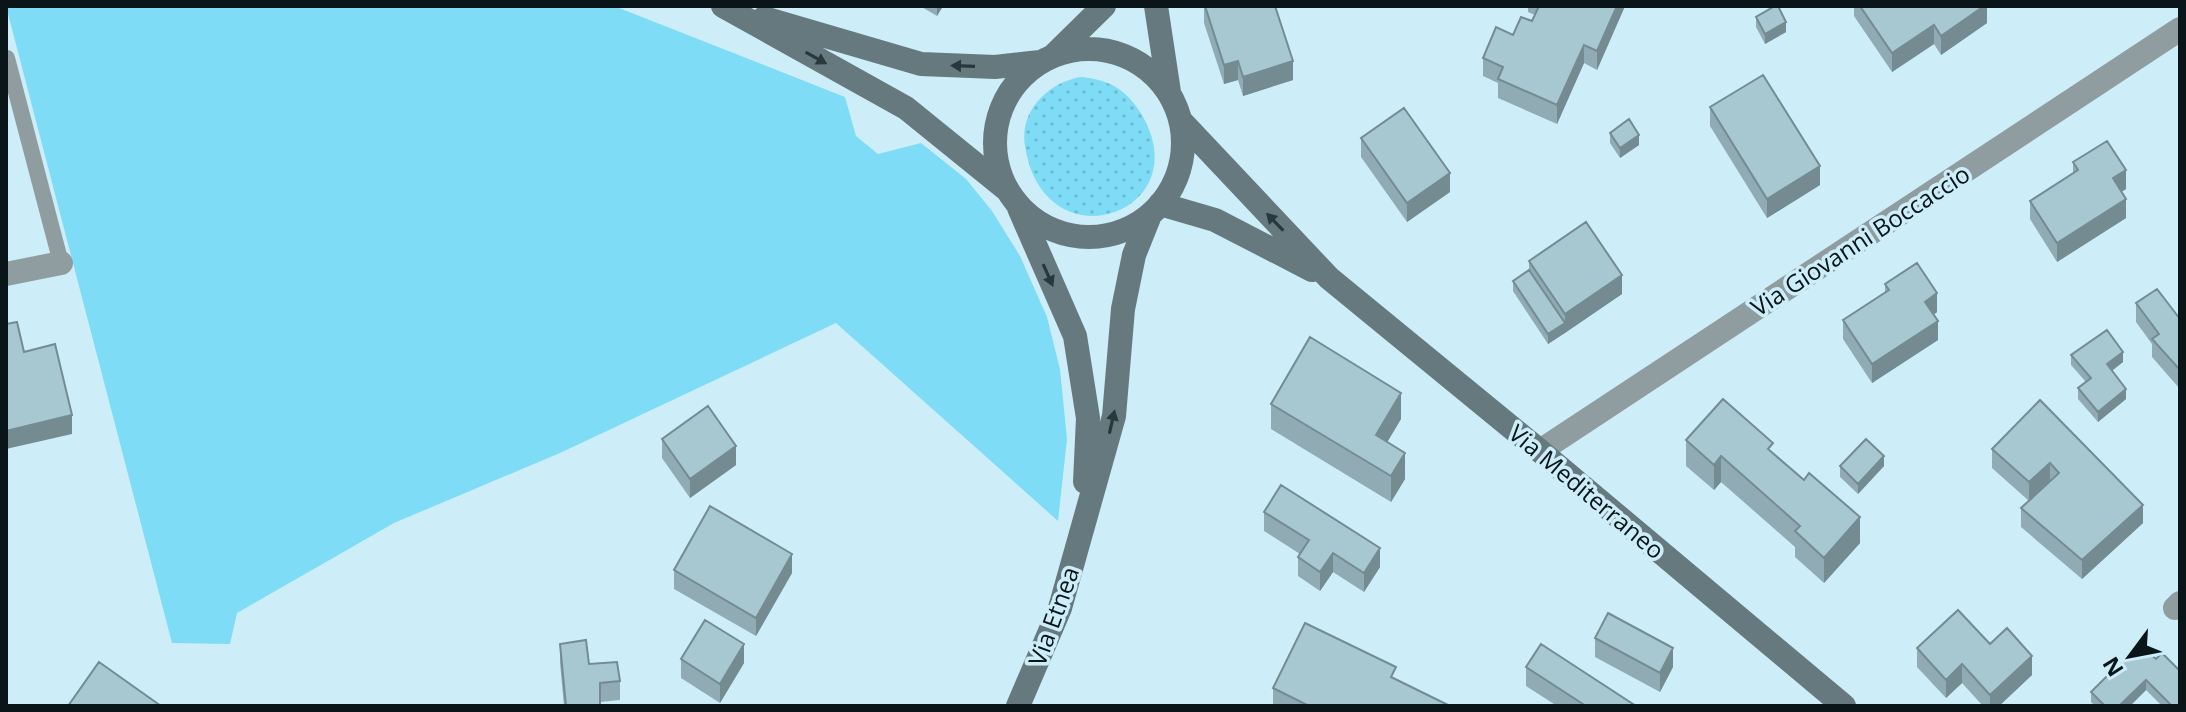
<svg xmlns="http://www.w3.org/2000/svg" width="2186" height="712" viewBox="0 0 2186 712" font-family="'Open Sans',sans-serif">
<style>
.grass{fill:#7edcf7}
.garden{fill:url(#garden-dots)}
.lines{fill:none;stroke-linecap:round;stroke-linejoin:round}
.lane{stroke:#8f9da1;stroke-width:16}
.street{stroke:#8f9da1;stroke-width:24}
.secondary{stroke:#65797f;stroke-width:24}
.wall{fill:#90abb4}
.shaded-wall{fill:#758b92}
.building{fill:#a7c7d1;stroke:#758b92;stroke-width:2}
.oneway{fill:#29383d}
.labels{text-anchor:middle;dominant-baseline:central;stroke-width:7;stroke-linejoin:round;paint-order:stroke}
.street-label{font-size:24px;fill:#091519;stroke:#cdeef9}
</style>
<defs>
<pattern id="garden-dots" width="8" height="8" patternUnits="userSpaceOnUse" patternTransform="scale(2)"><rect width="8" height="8" fill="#7edcf7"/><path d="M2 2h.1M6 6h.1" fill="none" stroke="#6cbcd3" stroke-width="1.8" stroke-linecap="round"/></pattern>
</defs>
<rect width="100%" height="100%" fill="#cdeef9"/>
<path class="grass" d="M6,6h608l231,91 11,39 22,18 43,-11 45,36 26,32 28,45 27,61 13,52 7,70 -9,82 -222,-198 -276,130 -166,70 -157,90 -7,31 -58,-1z"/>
<path class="garden" d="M1080,77c27,2 45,11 60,35 63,100 -96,157 -115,34 -6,-35 23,-63 55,-69z"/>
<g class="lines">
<path class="lane" d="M7,58l54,205"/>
<path class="street" d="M6,274l55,-11
M1540,451l640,-422
M2175,608l5,-5"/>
<path class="secondary" d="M723,6l183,102 100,81
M1156,6l13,86
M764,18l157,46 74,3 45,-5
M995 143a94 94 0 1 1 188 0a94 94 0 1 1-188 0Z
M1054,55l50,-49
M1180,120l149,158 211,173 304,255
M1160,204l55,16 97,50
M1019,208l56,128 13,82 -3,64
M1018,706l42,-98 54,-192 9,-107 11,-54 16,-40"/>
</g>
<path class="wall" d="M920,6h23l-6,10z
M1204,6h71l18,74 -50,16 -5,-16 -14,4 -20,-61z
M1528,6h97l-28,64 -13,-7 -27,61 -59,-26v-15l-15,-7v-18l49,-37 3,-6 -7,-3z
M1854,6h133v17l-46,32 -7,-11 -42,28 -38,-56z
M1756,17l30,15 -21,12 -9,-17z
M1710,107l110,78 -53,33 -57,-92z
M1610,133l29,12 -19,13 -10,-15z
M1361,138l89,54 -43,30 -46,-65z
M2073,162l53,27 -5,3 5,26 -69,44 -27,-43v-18l43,-28z
M1529,261l93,33 -74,50 -35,-53v-10l16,-11z
M1885,284l52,28 -3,3 4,25 -66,43 -29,-44v-19l42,-28z
M2136,303l44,16v70l-28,-32v-13l-16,-22z
M2071,355l52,7 -11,9 14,28 -28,23 -20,-23v-11l8,-6 -15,-17z
M2040,400l103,123 -61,56 -61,-52v-19l8,-7 -37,-33v-19z
M1271,404l130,15 -14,23 18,37 -14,23 -120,-73z
M662,439l74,26 -46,33 -28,-40z
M1686,440l87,13 87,90 -36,40 -29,-26v-10l-74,-65 -7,8 -28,-24z
M1840,466h44l-26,28 -18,-17z
M1264,512l116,55 -16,25 -31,-20 -13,19 -22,-15v-19l2,-3 -36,-23z
M674,570l118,3 -36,63 -82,-47z
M1595,638l78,29 -13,25 -65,-35z
M560,644l29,20 31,17v19l-20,2v4h-36l-4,-43z
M1990,644l42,31 -33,31h-16l-21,-23 -16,15 -29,-31v-19z
M2139,644l41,62h-18l-16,-16 -16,16h-35l-4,-4v-10z
M681,659l63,4 -24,40 -39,-25z
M1526,667l110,39h-79l-31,-20z
M1396,679l54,27h-177v-18z"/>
<path class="shaded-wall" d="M937,6h6l-6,10z
M1617,6h8l-28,64v-19z
M1984,6h3v17l-46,32v-19z
M1786,22v10l-21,12v-10z
M1934,25v19l-42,28v-19z
M1584,45v18l-27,61v-19z
M1238,61v19l-14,4v-19z
M1293,61v19l-50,16v-19z
M1639,135v10l-19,13v-10z
M1820,166v19l-53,33v-19z
M2126,170v19l-13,8v-19z
M1450,173v19l-43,30v-19z
M2126,199v19l-69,44v-19z
M1622,275v19l-57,39v-19z
M1937,293v19l-12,8v-18z
M1938,321v19l-66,43v-19z
M1565,323v10l-17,11v-10z
M2123,352v10l-16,12v-10z
M2126,389v10l-28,23v-10z
M1401,393v26l-25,42v-26z
M72,415v19l-66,15v-18z
M736,446v19l-46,33v-19z
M1405,453v26l-14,23v-26z
M1721,456v26l-7,8v-25z
M1884,456v10l-26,28v-10z
M2050,463v19l-21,19v-19z
M2143,505v18l-61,56v-19z
M1860,517v26l-36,40v-25z
M1380,548v19l-16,25v-19z
M1333,553v19l-13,19v-19z
M792,554v19l-36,63v-18z
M744,644v19l-24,40v-19z
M1673,648v19l-13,25v-19z
M2032,656v19l-33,31h-9v-11z
M1962,664v19l-16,15v-18z
M2146,680v10l-16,16h-11z"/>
<path class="building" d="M1205,6h70l18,55 -50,16 -5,-16 -14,4z
M1539,6h78l-20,45 -13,-6 -27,60 -59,-26 5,-12 -20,-9 13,-31 17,8 8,-18 11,4z
M1775,6h3l8,16 -21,12 -9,-17z
M1860,6h124l-43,30 -7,-11 -42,28z
M1763,75l57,91 -53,33 -57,-92z
M1404,108l46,65 -43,30 -46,-65z
M1629,119l10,16 -19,13 -10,-15z
M2107,141l19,29 -13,8 13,21 -69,44 -27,-42 48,-31 -5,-8z
M1586,222l36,53 -57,39 -36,-53z
M1917,263l20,30 -12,9 13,19 -66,43 -29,-44 46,-30 -4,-6z
M1529,270l36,53 -17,11 -35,-53z
M2157,289l23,30v51l-28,-31 7,-5 -23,-31z
M17,322l7,30 31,-8 17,71 -66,16v-107z
M2107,330l16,22 -16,12 19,25 -28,23 -20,-24 13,-10 -20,-23z
M1310,337l91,56 -25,42 29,18 -14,23 -120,-72z
M1723,399l50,44 -5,6 36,31 5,-7 51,44 -36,41 -29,-27 5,-5 -79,-70 -7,9 -28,-25z
M2040,400l103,105 -61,55 -61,-52 38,-35 -9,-10 -21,19 -37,-33z
M708,406l28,40 -46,33 -28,-40z
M1866,439l18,17 -26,28 -18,-18z
M1281,485l99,63 -16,25 -31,-20 -13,19 -22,-15 11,-17 -45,-28z
M710,506l82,48 -36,64 -82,-48z
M1958,610l32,34 17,-16 25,28 -42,39 -28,-31 -16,16 -29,-32z
M1608,613l65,35 -13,25 -65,-35z
M705,620l39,24 -24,40 -39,-25z
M1305,623l91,44 -5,10 59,29h-141l-36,-18z
M586,640l3,24 28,-2 3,19 -20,2v23h-34l-6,-62z
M1541,644l95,62h-50l-60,-39z
M2139,644l17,15 6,-6 18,18v35h-8l-26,-26 -27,26h-14l-14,-14z
M99,662l62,44h-93z"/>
<defs><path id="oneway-solid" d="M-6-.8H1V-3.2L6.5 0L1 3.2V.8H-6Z" transform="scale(2)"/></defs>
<g class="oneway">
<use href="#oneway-solid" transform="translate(816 58) rotate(29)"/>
<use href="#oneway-solid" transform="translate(963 66) rotate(-178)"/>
<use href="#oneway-solid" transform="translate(1275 222) rotate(-134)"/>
<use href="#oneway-solid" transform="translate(1048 275) rotate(66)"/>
<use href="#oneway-solid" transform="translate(1112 422) rotate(-77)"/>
</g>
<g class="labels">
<g class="street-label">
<text transform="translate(1860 240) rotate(-33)">Via Giovanni Boccaccio</text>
<text transform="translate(1587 491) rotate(40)">Via Mediterraneo</text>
<text transform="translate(1053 616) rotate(-70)">Via Etnea</text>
</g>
</g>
<rect width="2186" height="712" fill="none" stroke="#091519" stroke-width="16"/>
<g transform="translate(2130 656) rotate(238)" stroke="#cdeef9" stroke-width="6" paint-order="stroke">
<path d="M0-6L14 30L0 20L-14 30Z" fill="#091519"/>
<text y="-12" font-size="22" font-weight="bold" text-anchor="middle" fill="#091519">N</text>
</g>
</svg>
